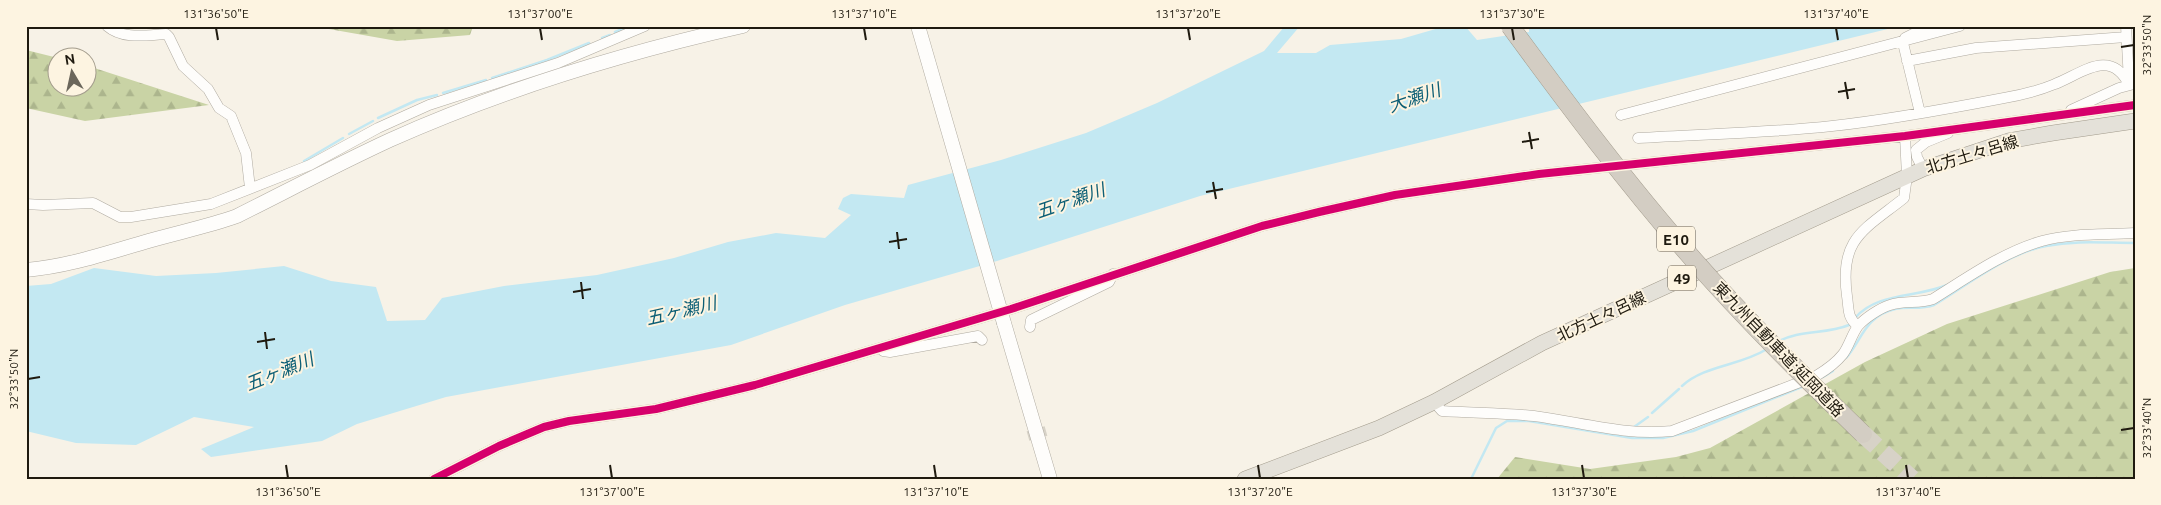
<svg xmlns="http://www.w3.org/2000/svg" width="2161" height="505" viewBox="0 0 2161 505" font-family="Ubuntu,'Noto Sans JP',sans-serif">
<style>
.forest{fill:url(#forest-firs)}
.water{fill:#c3e8f2}
.lines{fill:none;stroke-linecap:round;stroke-linejoin:round}
.stream{stroke:#c3e8f2;stroke-width:2.5}
.street-tunnel{stroke:#d7d2c7;stroke-width:10;stroke-dasharray:10 5;stroke-linecap:butt}
.highway-tunnel{stroke:#d7d2c7;stroke-width:18;stroke-dasharray:18 9;stroke-linecap:butt}
.street-casing{stroke:#afaaa0;stroke-width:11}
.secondary-casing{stroke:#afaaa0;stroke-width:15}
.primary-casing{stroke:#a29b8c;stroke-width:16}
.street{stroke:#fefdfb;stroke-width:10}
.secondary{stroke:#fefdfb;stroke-width:14}
.primary{stroke:#e4e1d9;stroke-width:15}
.secondary-bridge-casing{stroke:#afaaa0;stroke-width:15;stroke-linecap:butt}
.highway-bridge-casing{stroke:#a29b8c;stroke-width:19;stroke-linecap:butt}
.secondary-bridge{stroke:#fefdfb;stroke-width:14}
.highway-bridge{stroke:#d3cdc3;stroke-width:18}
.cycleway-casing{stroke:#fdf4e1;stroke-width:11}
.cycleway{stroke:#d6006c;stroke-width:8}
.ticks{fill:none;stroke:#1f1a0f;stroke-width:2}
.labels{text-anchor:middle;dominant-baseline:central;stroke-width:4;stroke-linejoin:round;paint-order:stroke}
.shield{fill:#fdf4e1;stroke:#625b4e;stroke-width:1}
.shield-label{font-size:15px;font-weight:bold;fill:#1f1a0f}
.street-label{font-size:16px;fill:#1f1a0f;stroke:#fdf4e1}
.water-label{font-size:18px;font-style:italic;fill:#0d5f76;stroke:#fdf4e1}
.neatline{fill:none;stroke:#1f1a0f;stroke-width:2}
.ticks-label{font-size:12px;text-anchor:middle;fill:#1f1a0f}
</style>
<defs>
<pattern id="forest-firs" width="22" height="20" patternUnits="userSpaceOnUse" patternTransform="scale(1.25)"><rect width="22" height="20" fill="#c9d3a5"/><path d="M5 1l3.5 6h-7zM16 11l3.5 6h-7z" fill="#acb58d"/></pattern>
</defs>
<rect width="100%" height="100%" fill="#f7f2e7"/>
<path class="forest" d="M312,26h161l-3,9 -73,6z
M26,50l32,8v30h30v-22l121,39 -124,16 -59,-13z
M2135,268v211h-638l18,-22 75,12 86,-12 34,-9 155,-86 82,-38 163,-52z"/>
<path class="water" d="M1285,26h15l-23,27h39l14,-8 71,-6 45,-13h19l12,14 52,-8v-6h371l-700,170 -203,65 -152,44 -114,40 -285,52 -89,27 -35,17 -111,16 -10,-8 53,-22 -60,-10 -58,28 -60,-2 -50,-12v-145l25,-2 43,-16 62,8 60,-3 68,-7 47,15 45,6 11,34 38,-1 17,-22 62,-12 93,-11 77,-17 54,-16 48,-9 49,5 26,-23 -13,-6 5,-11 8,-4 53,4 4,-13 93,-25 85,-27 71,-30 107,-52z"/>
<g class="lines">
<path class="stream" d="M615,32l15,-6
M602,38l8,-3
M492,78l55,-18 42,-17
M443,93l43,-13
M378,118l39,-18 20,-5
M349,134l24,-13
M304,161l39,-23
M1855,318c22,-26 62,-20 92,-33
M1777,342c23,-13 48,-7 72,-17
M1846,358c16,-18 19,-42 49,-49 13,-3 26,1 39,-4 33,-20 74,-52 112,-59 31,-6 58,-3 89,-3
M1823,377l10,-6
M1682,386c23,-21 58,-20 85,-37
M1652,413l27,-24
M1634,427l14,-10
M1471,479l25,-51 11,-7h22l103,17h31l30,-7 111,-45"/>
<path class="street-tunnel" d="M1028,436l18,-5"/>
<path class="highway-tunnel" d="M1863,434l49,45"/>
<defs>
<path id="street" d="M107,26c16,14 40,9 59,8l3,3 14,29 25,23 11,19 12,8 15,37 4,35
M2126,26l3,55
M1907,61l69,-13 150,-11
M2071,110l48,-22 15,-4
M1920,113l-17,-70 2,-5 24,-12
M1621,115l339,-89
M1638,138c64,-4 130,-5 194,-12 57,-6 115,-17 172,-28 18,-3 34,-7 51,-14 26,-10 56,-37 74,1
M1923,169l-6,-12 -1,-7 10,-8 22,-9
M26,204l17,1 50,-2 27,14h11l80,-13 99,-39 68,-37 51,-23 129,-42 87,-37
M1858,326c-11,-8 -9,-17 -11,-30 -8,-58 17,-66 57,-98l3,-22 -2,-40
M1030,327l1,-7 78,-38 4,-8
M883,351l7,1 88,-16 4,4
M1434,402l8,9c30,2 62,2 92,5 47,6 90,20 138,15l144,-55c10,-6 20,-13 27,-22 6,-8 9,-20 15,-28 7,-8 22,-18 32,-21 14,-5 29,-1 43,-6 34,-21 70,-47 109,-58 29,-8 63,-6 93,-8
M434,479l65,-33 45,-19 25,-6 87,-12 99,-24 256,-76 251,-83 57,-14 76,-17 144,-21 366,-38 230,-31"/>
<path id="secondary" d="M26,270c45,-4 83,-18 126,-30 28,-8 57,-14 85,-24 50,-25 101,-52 153,-76 112,-50 233,-87 353,-114
M1004,323l46,156"/>
<path id="primary" d="M1245,479l134,-51 55,-26 108,-59 381,-174 85,-28 45,-8 82,-12"/>
</defs>
<use href="#street" class="street-casing"/>
<use href="#secondary" class="secondary-casing"/>
<use href="#primary" class="primary-casing"/>
<use href="#street" class="street"/>
<use href="#secondary" class="secondary"/>
<use href="#primary" class="primary"/>
<defs>
<path id="secondary-bridge" d="M918,26l86,297"/>
<path id="highway-bridge" d="M1510,26c58,79 117,158 182,232 54,62 112,119 171,176"/>
</defs>
<use href="#secondary-bridge" class="secondary-bridge-casing"/>
<use href="#highway-bridge" class="highway-bridge-casing"/>
<use href="#secondary-bridge" class="secondary-bridge"/>
<use href="#highway-bridge" class="highway-bridge"/>
<defs>
<path id="cycleway" d="M434,479l65,-33 45,-19 25,-6 87,-12 99,-24 256,-76 251,-83 57,-14 76,-17 144,-21 366,-38 230,-31"/>
</defs>
<use href="#cycleway" class="cycleway-casing"/>
<use href="#cycleway" class="cycleway"/>
</g>
<path class="ticks" d="M216,28l2,12M540,28l2,12M864,28l2,12M1188,28l2,12M1512,28l2,12M1836,28l2,12M2121,47l13,-2M1845,82l3,17M1838,92l17,-3M1529,132l3,17M1522,142l17,-3M1213,182l3,17M1206,192l17,-3M897,232l2,17M889,242l18,-3M581,282l2,17M573,292l18,-3M265,332l2,17M257,342l18,-3M28,379l12,-2M2121,430l13,-2M286,465l2,13M610,465l2,13M934,465l2,13M1258,465l2,13M1582,465l2,13M1906,465l2,13"/>
<g class="labels">
<g class="shield">
<rect x="1657" y="226.5" width="38" height="25" rx="4"/>
<rect x="1668" y="265.5" width="28" height="25" rx="4"/>
</g>
<g class="shield-label">
<text x="1676" y="239">E10</text>
<text x="1682" y="278">49</text>
</g>
<g class="street-label">
<text transform="translate(1972 154) rotate(-17)">北方土々呂線</text>
<text transform="translate(1601 316) rotate(-25)">北方土々呂線</text>
<text transform="translate(1779 349) rotate(46)">東九州自動車道;延岡道路</text>
</g>
<g class="water-label">
<text transform="translate(1414 97) rotate(-19)">大瀬川</text>
<text transform="translate(1070 200) rotate(-19)">五ヶ瀬川</text>
<text transform="translate(681 310) rotate(-13)">五ヶ瀬川</text>
<text transform="translate(279 371) rotate(-22)">五ヶ瀬川</text>
</g>
</g>
<rect width="2161" height="505" fill="none" stroke="#fdf4e1" stroke-width="55"/>
<g transform="translate(72 72) rotate(351)"><circle r="24" fill="#fdf4e1" stroke="#a49d8d"/>
<path d="M0-4L9 19L0 12L-9 19Z" fill="#6b665b"/>
<text y="-8" font-size="14" font-weight="bold" text-anchor="middle" fill="#1f1a0f">N</text>
</g>
<rect x="28" y="28" width="2106" height="450" class="neatline"/>
<g class="ticks-label">
<text x="216" y="18">131°36'50"E</text>
<text x="540" y="18">131°37'00"E</text>
<text x="864" y="18">131°37'10"E</text>
<text x="1188" y="18">131°37'20"E</text>
<text x="1512" y="18">131°37'30"E</text>
<text x="1836" y="18">131°37'40"E</text>
<text transform="translate(2147 45) rotate(-90)" y="4">32°33'50"N</text>
<text transform="translate(14 379) rotate(-90)" y="4">32°33'50"N</text>
<text transform="translate(2147 428) rotate(-90)" y="4">32°33'40"N</text>
<text x="288" y="496">131°36'50"E</text>
<text x="612" y="496">131°37'00"E</text>
<text x="936" y="496">131°37'10"E</text>
<text x="1260" y="496">131°37'20"E</text>
<text x="1584" y="496">131°37'30"E</text>
<text x="1908" y="496">131°37'40"E</text>
</g>
</svg>
